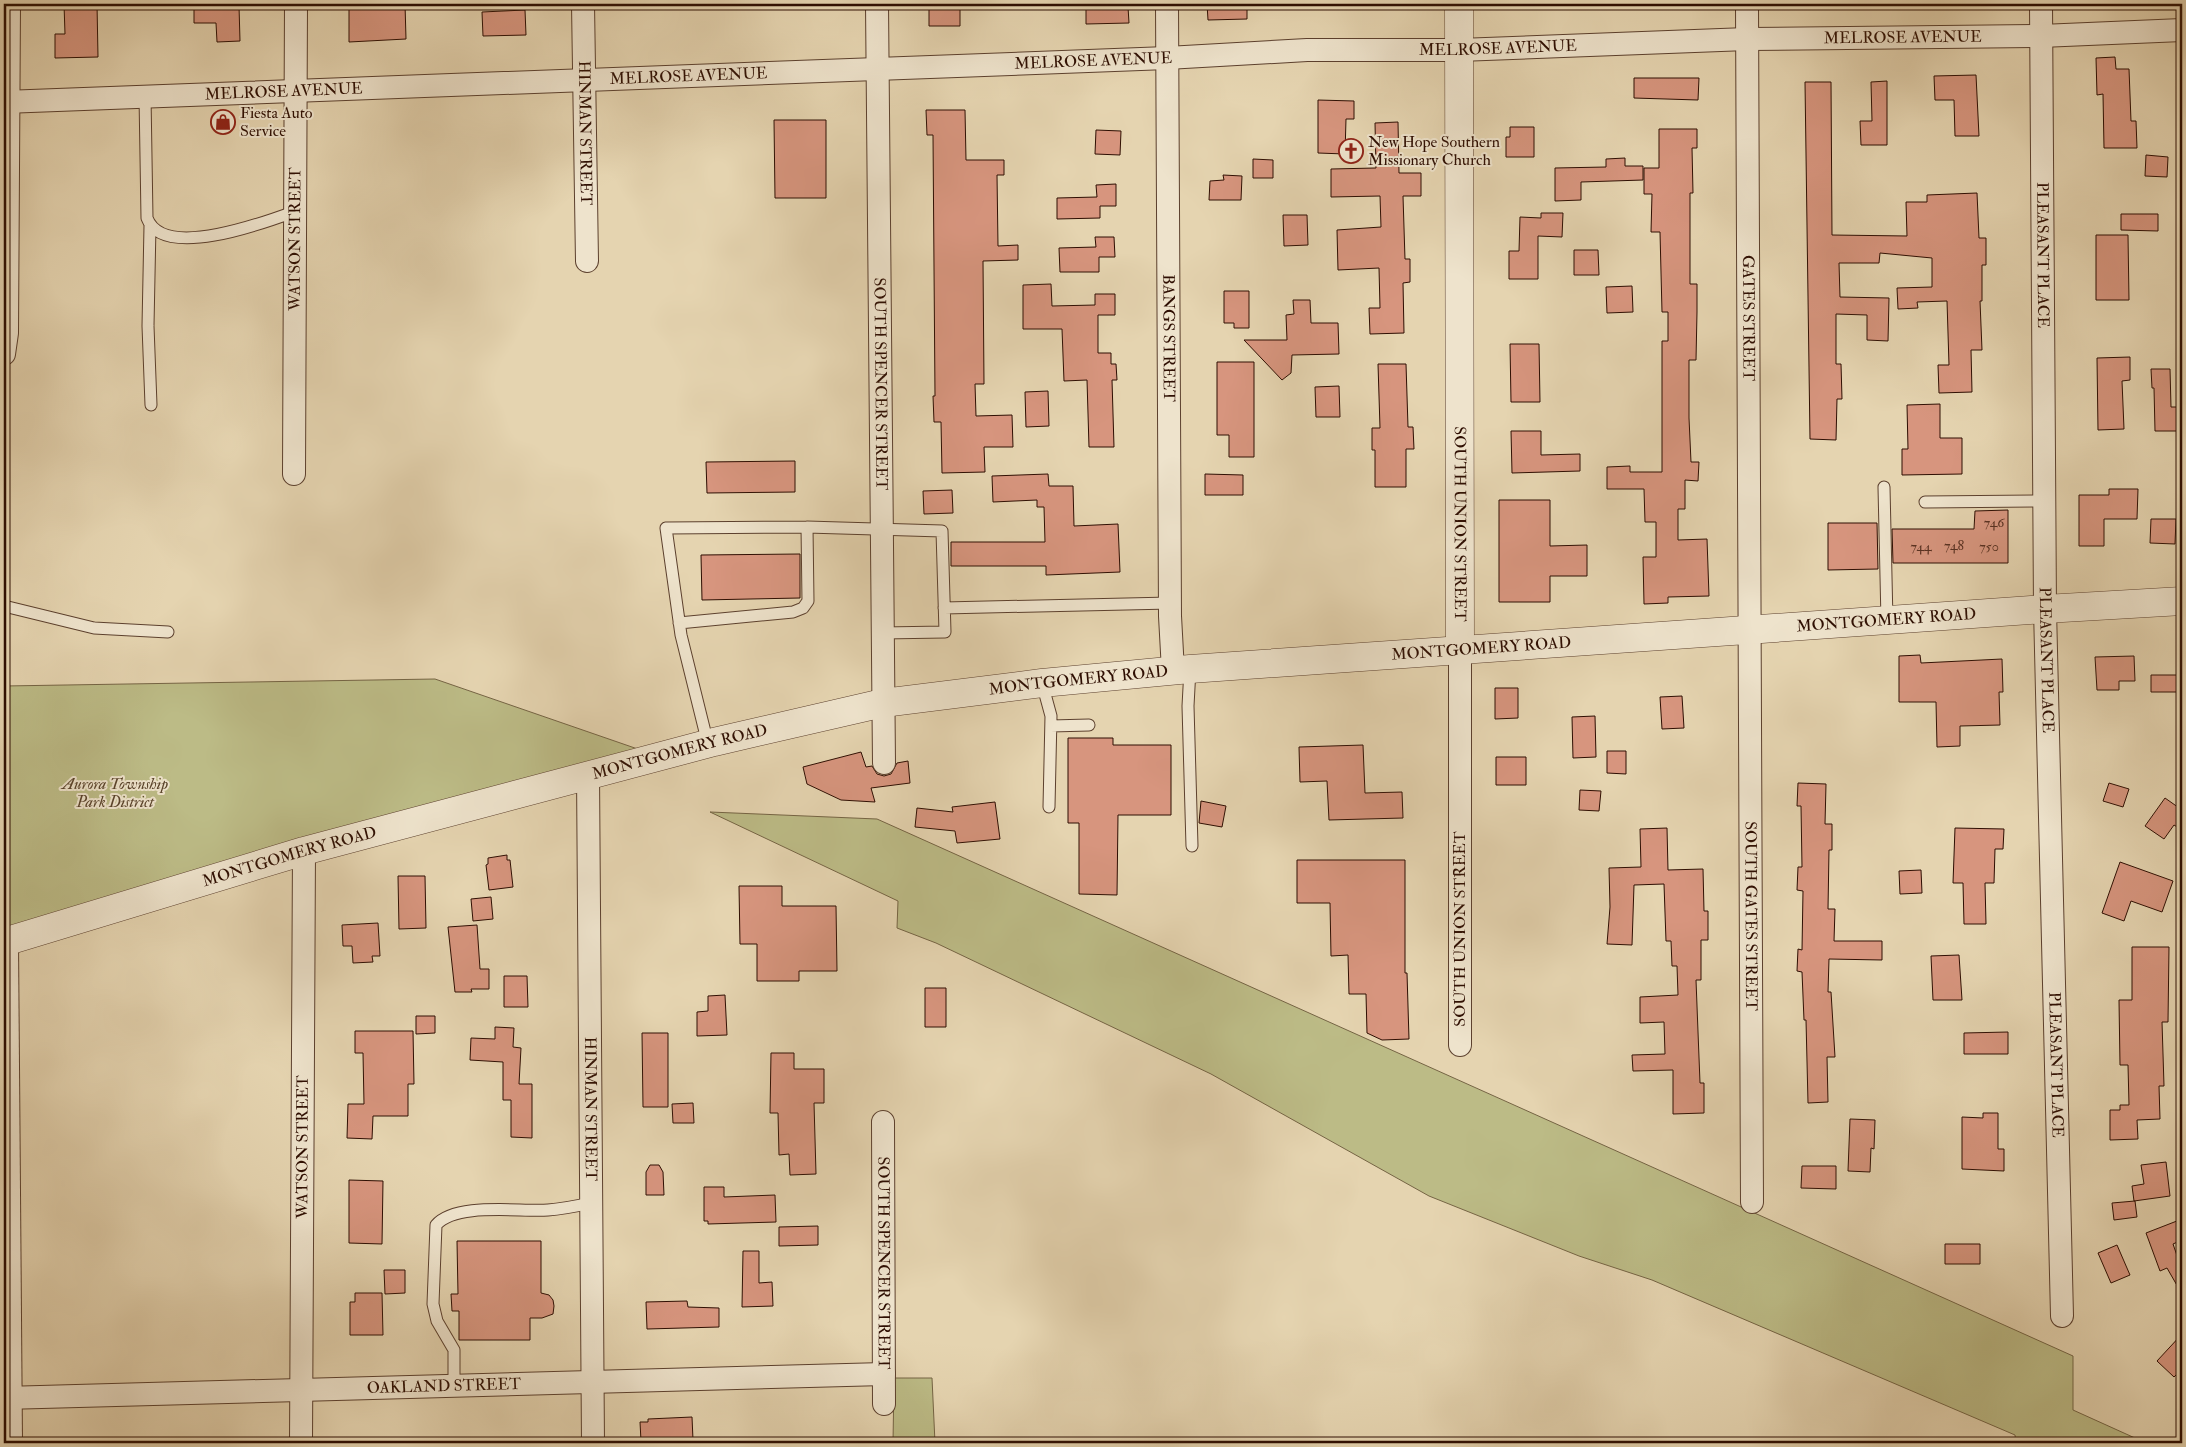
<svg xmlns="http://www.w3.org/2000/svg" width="2186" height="1447" viewBox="0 0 2186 1447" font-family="'IM FELL Double Pica',serif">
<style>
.green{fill:#bcbb86;stroke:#756444}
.building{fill:#d7957e;stroke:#2e0e02}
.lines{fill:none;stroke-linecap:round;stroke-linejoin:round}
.service-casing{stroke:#5c402e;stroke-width:13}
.minor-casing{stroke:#5c402e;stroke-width:24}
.tertiary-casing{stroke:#5c402e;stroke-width:29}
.service{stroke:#eee3cc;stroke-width:11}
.minor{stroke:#eee3cc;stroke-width:22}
.tertiary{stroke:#eee3cc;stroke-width:28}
.labels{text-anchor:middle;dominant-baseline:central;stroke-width:4;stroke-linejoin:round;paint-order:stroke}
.number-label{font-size:14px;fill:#583021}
.street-label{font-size:16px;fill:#2e0e02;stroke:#eee3cc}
.poi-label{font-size:16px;fill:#2e0e02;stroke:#eee3cc;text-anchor:start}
.park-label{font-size:16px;font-style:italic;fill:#59422a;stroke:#eee3cc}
</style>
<rect width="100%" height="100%" fill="#e5d4b0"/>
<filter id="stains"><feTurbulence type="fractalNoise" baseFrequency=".004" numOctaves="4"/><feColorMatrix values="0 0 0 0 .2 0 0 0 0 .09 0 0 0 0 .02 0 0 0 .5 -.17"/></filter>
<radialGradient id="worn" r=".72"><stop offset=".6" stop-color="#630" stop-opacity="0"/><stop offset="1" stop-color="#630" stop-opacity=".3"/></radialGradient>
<path class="green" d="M435,679l223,77 -654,185v-255z
M710,812l167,7 1196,537v54l73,33h-130l-1,-8 -363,-155 -73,-24 -150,-60 -218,-122 -275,-131 -39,-15 1,-27z
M894,1378h38l3,65h-42z"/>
<path class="building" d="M64,4h33l1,53 -43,1v-24h10z
M194,4h17v3l28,-1 1,35 -23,1 -1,-19h-22z
M349,4h56l1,35 -57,3z
M932,4h28v22h-31v-17h3z
M1086,4h34v3h8l1,16 -43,1z
M1207,4h40v15l-39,1z
M525,10l1,25 -43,1 -1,-24z
M2115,57l1,12h13l2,52h5l1,27h-33l-1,-54 -6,1 -1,-37z
M1976,75l3,61h-24l-1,-36h-19l-1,-24z
M1634,78h65l-1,22 -64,-2z
M1887,81v64h-26l-1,-24h12l-1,-39z
M1805,82h26l1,153 75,1 -1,-34h21v-7l50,-2 2,45h7v27h-4v36h-2l2,49h-11l1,42 -33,1 -1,-28h11l-2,-64 -30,1 1,6 -20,1 -1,-21 35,-1v-29l-52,-5 -1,10h-40l1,34 49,1 -1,43 -21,-1v-25l-31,-1v50h5l1,35h-5l-1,41 -26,-1z
M1318,100l36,1v18h-8l-1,35 -27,-1z
M926,110h39l1,50h38v15h-7l1,71 20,-1v15l-35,1 1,123h-9l1,32 36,-1 1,32h-29l1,25 -43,1 -1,-51h-7l-1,-26h2l-2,-261h-6z
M774,120h52v78h-51z
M1398,122l1,51h22v23h-18l2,63h5v23l-7,1 1,50 -34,1 -1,-26h11l-1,-40 -41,2 -1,-40 44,-3 -1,-31 -49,1v-28l45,-1 -1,-45z
M1510,127h24v30h-28v-20h4z
M1659,129h38v19h-5l1,45h-3v91h7v28l-1,48h-7v58l2,44h8l-1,19 -13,-1v29h-7v31l29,-1 2,57 -41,1v6l-24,1 -1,-47h13v-35h-11l-1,-33h-37v-22l23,-1v6h32v-131h6v-29h-6l-2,-80h-9l1,-38h-8v-26h15z
M1096,130l25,1 -1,24 -25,-1z
M2146,155l22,2 -1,20 -22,-1z
M1625,158v8h18v14l-62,2v18l-26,1v-33l51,-1v-8z
M1253,159l20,1v18h-20z
M1223,175l19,1 -1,24h-32l1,-19 14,-1z
M1116,184v22h-16v12l-43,1v-21l40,-1 -1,-12z
M1541,213h22l-1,24 -24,-1v43h-29v-28h10l1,-34 21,1z
M2121,214h37v17l-37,-1z
M1283,215h24l1,30 -24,1z
M2096,235h32l1,65h-33z
M1095,237h19l1,20h-16v15h-39l-1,-24 37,-1z
M1574,250h24l1,25h-25z
M1051,284l1,22 43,-1v-11h20v21h-17v38h13v11h5l1,16h-5l2,67h-25l-2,-67 -23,1 -2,-52h-39v-44z
M1632,286l1,26 -26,1 -1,-26z
M1224,291h25v37h-15v-5h-10z
M1293,300h17l1,23h27l1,31 -47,1 -1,18 -9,7 -38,-40h43l-1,-25 8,-1z
M1510,344h29l1,58h-29z
M2130,357v23l-8,1 2,48 -26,1 -1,-72z
M1217,362h37v95h-25v-22h-12z
M1378,364h28l2,63h5l1,22h-8v38h-31v-37h-3v-22h8z
M2151,369h19l1,38h9v24h-25l-1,-43h-2z
M1339,386l1,31h-24l-1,-30z
M1048,391l1,35 -23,1 -1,-35z
M1940,404v34h22v36l-60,1v-26h6l-1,-44z
M1511,431h30v24l39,-1v17l-68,2z
M795,461v31l-88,1 -1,-31z
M1048,474l1,12h24l1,40 44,-2 2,48 -74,3v-9h-95v-24h94l-1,-35h-7v-7l-44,2 -1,-26z
M1205,474l38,1v20h-38z
M2109,489h29l-1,30h-33v27h-25v-51h30z
M952,490l1,23 -29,1 -1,-23z
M1499,500h51v46l37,-1v31h-37v26h-51z
M2008,510v53h-115l-1,-34h82l1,-18z
M2151,519h25l-1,25 -25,-1z
M1828,523h49l1,46 -50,1z
M800,554v44l-98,2 -1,-45z
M1920,655l1,8 81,-4 1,33h-4l1,33 -40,1v20l-23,1 -1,-45h-37v-46z
M2134,656l1,25h-16v9h-22l-2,-33z
M2151,675h31v17h-31z
M1495,688h23v30l-23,1z
M1682,696l2,32 -22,1 -2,-32z
M1595,716l1,41 -23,1 -1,-41z
M1068,738h45v7h58v70h-53l-1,80 -38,-1v-71h-11z
M1363,745l2,48 37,-1 1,26 -74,2 -2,-39 -27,1 -1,-35z
M1607,751h19v23l-19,-1z
M861,752l5,15 6,-1 5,8 7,2 7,-2 6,-11 11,-2 2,22 -39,5 4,14 -34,-2 -34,-16 -4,-17z
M1496,757h30v28h-30z
M1798,783l28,1 -1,40h7v26h-3l-1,59h7l-1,32h48v19l-53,-1 -1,33h3l4,65h-8l1,45 -20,1 -2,-83h-2l-2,-48 -5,-1 1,-22 4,1 1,-59 -6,-1 1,-23h4l-1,-61h-4z
M2109,783l20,6 -6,18 -20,-6z
M1580,790l21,1 -2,20 -20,-1z
M2165,798l17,12v20l-8,-5 -10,14 -19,-13z
M1201,801l25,5 -4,21 -23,-4z
M995,802l5,37 -43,4 -2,-12 -40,-4 2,-19 36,4 -1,-5z
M1667,828l1,42 35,-1 1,42h4v29h-7v40h-5l4,103h4v30l-31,1v-44l-40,1 -1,-16 33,-1 -1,-32 -24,1v-26l38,-2 -1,-29h-5l-1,-25h-5l-2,-57 -30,1 -2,60 -25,-1 3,-37 -1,-39 32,-1 -1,-38z
M1955,828l49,1 -1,20h-8l-1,34h-9l1,41h-22l-1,-41h-10z
M507,855v5h3l3,27 -24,3 -3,-25 2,-1v-6z
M1297,860h108v113h2l2,66 -27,1 -15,-7 -1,-39h-17l-1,-39 -17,1 -1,-53h-33z
M2120,862l53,19 -11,31 -31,-11 -7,20 -22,-8z
M1921,870l1,23 -22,1 -1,-23z
M398,876h27l1,52 -27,1z
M739,886h43v20h54l1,65h-38v10h-42v-37h-17z
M491,897l2,22 -20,2 -2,-22z
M378,923l2,33h-8l1,6 -20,1 -1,-17h-9l-1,-21z
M477,925l3,44h9v20h-18l1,3h-17l-7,-65z
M2132,947h37l-1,75h-6l2,64h-5l1,33 -23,1 1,19 -28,1v-30h10v-5h9l-1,-40h-8l-1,-65h13z
M1959,955l3,45h-29l-2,-44z
M504,976h23l1,31h-24z
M925,988h21v39h-21z
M725,995l2,40 -30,1v-24l11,-1v-15z
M416,1016h19v17l-19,1z
M495,1027l19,1 -1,19 8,1 -2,36h13v54l-21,-1v-37h-8v-38l-33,-2 1,-22 24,1z
M355,1031h58l1,53h-6v32h-35l-1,23 -25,-1 1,-34h16l-1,-51h-8z
M2008,1032v22h-44v-21z
M642,1033h26v74h-25z
M771,1053h23v16h30v34h-10l2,71 -26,1 -1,-21 -10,1 -1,-42h-8z
M693,1103l1,20h-21l-1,-19z
M1983,1113h15v36h6v22l-42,-2v-52l21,1z
M1850,1119l25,1 -1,29 -3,-1 -1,24 -22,-1z
M2166,1162l4,34 -36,5 -2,-15 12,-2 -3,-19z
M650,1165h9l4,7 1,23h-18v-23z
M1802,1166h34v23l-35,-1z
M349,1180l34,1 -1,63 -33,-1z
M704,1187h20v10l51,-2 1,27 -68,2v-3h-4z
M2135,1201l2,16 -23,3 -2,-17z
M2182,1219v21l-9,4 9,26v24l-15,-26 -7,3 -14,-38z
M818,1226v19l-39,1v-19z
M457,1241h84v52l8,2 4,5 1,6 -1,8 -11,4h-12v22h-71v-29h-7l-1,-17h7z
M1945,1244h35v20h-35z
M2117,1245l13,30 -19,8 -13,-30z
M743,1251h16v32l13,-1 1,24 -31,1z
M384,1270h21v23l-20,1z
M355,1293h27l1,42h-33v-33h5z
M687,1301l1,6 31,1v19l-72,2 -1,-27z
M2182,1334v35l-8,8 -17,-16z
M692,1417l1,23 -52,1 -1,-19h8v-3z"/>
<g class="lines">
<defs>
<path id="service" d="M145,96l2,122c16,43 119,4 149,-7
M150,226l-2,100 3,79
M1884,487l3,134
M1925,502l120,-1
M4,606l90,22 74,4
M944,608l226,-5
M679,623l114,-11 10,-4 5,-7 -1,-74
M1190,669l-2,37 4,140
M1042,683l9,33 -2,91
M1051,726l38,-1
M708,744l-27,-109 -15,-107 141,-1 135,4 3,101 -63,1
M454,1385v-35l-17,-29 -4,-17 3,-79c20,-23 83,-13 112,-15 14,-1 29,-4 43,-7"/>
<g id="minor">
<path id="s1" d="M583,4l4,257"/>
<path id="s2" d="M877,4l7,759"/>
<path id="s3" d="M1167,4l3,612 3,55"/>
<path id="s4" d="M1747,4l5,1198"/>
<path id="s5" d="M2041,4l4,605 17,707"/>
<path id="s6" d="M4,102l1163,-44 140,-8h152l288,-11 294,-3 141,-6"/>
<path d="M4,354l3,-21 2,-329"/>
<path id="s7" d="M294,474l2,-470"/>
<path id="s8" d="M588,774l5,669"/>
<path d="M7,941l4,502"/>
<path d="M1460,1045v-394"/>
<path id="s9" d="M883,1122l1,282"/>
<path id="s10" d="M4,1398l880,-24"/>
<path id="s11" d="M301,1443l3,-592"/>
</g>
<g id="tertiary">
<path id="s12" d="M1459,4l1,647"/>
<path id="s13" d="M4,942l300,-91 410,-109 169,-39 159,-20 148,-14 855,-60 137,-8"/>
</g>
</defs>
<use href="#service" class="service-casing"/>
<use href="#minor" class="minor-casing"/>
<use href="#tertiary" class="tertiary-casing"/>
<use href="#service" class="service"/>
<use href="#minor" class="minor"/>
<use href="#tertiary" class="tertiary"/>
</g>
<defs>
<symbol id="shop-ring" viewBox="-11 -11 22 22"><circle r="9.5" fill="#eee3cc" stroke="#8f2418" stroke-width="1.5"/><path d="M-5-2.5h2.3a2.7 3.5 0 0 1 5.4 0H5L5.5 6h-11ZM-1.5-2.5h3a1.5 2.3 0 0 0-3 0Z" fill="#8f2418"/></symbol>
<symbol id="church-ring" viewBox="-11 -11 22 22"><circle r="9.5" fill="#eee3cc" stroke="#8f2418" stroke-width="1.5"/><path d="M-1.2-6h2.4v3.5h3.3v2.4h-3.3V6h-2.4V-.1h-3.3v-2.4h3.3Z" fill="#8f2418"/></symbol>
</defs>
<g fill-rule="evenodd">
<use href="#shop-ring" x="209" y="108" width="28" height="28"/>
<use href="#church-ring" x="1337" y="137" width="28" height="28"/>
</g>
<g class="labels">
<g class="number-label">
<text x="1994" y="522">746</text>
<text x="1954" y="545">748</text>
<text x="1921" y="546">744</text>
<text x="1989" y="546">750</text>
</g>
<g class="street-label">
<text stroke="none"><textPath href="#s6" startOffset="1900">MELROSE AVENUE</textPath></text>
<text stroke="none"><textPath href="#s6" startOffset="1495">MELROSE AVENUE</textPath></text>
<text stroke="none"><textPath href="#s6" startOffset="1090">MELROSE AVENUE</textPath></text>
<text stroke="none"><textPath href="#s6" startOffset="685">MELROSE AVENUE</textPath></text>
<text stroke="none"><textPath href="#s6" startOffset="280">MELROSE AVENUE</textPath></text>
<text stroke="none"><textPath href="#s1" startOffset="129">HINMAN STREET</textPath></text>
<text stroke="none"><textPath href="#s7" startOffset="235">WATSON STREET</textPath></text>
<text stroke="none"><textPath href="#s5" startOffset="251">PLEASANT PLACE</textPath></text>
<text stroke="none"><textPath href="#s4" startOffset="314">GATES STREET</textPath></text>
<text stroke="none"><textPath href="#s3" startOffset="334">BANGS STREET</textPath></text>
<text stroke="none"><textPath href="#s2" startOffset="380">SOUTH SPENCER STREET</textPath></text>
<text stroke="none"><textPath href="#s12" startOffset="520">SOUTH UNION STREET</textPath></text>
<text stroke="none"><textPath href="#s13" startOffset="1918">MONTGOMERY ROAD</textPath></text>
<text stroke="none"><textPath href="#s13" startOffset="1512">MONTGOMERY ROAD</textPath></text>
<text stroke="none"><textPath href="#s5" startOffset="656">PLEASANT PLACE</textPath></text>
<text stroke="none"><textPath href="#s13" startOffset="1108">MONTGOMERY ROAD</textPath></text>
<text stroke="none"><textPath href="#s13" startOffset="702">MONTGOMERY ROAD</textPath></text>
<text stroke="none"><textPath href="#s13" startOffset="298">MONTGOMERY ROAD</textPath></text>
<text stroke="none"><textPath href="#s4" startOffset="912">SOUTH GATES STREET</textPath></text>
<text transform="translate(1460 929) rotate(-90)">SOUTH UNION STREET</text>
<text stroke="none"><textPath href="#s5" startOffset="1061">PLEASANT PLACE</textPath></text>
<text stroke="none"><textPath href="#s8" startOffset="335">HINMAN STREET</textPath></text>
<text stroke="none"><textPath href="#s11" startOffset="296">WATSON STREET</textPath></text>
<text stroke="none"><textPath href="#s9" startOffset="141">SOUTH SPENCER STREET</textPath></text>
<text stroke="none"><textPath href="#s10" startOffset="440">OAKLAND STREET</textPath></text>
</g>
<g class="poi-label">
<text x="240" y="113">Fiesta Auto<tspan x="240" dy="18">Service</tspan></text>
<text x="1368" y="142">New Hope Southern<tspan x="1368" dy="18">Missionary Church</tspan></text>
</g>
<g class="park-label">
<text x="115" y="784">Aurora Township<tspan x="115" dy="18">Park District</tspan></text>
</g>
</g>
<rect width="2186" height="1447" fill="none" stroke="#e5d4b0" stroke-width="20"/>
<rect x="5" y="5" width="2176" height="1437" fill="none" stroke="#2e0e02" stroke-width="2.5"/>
<rect x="10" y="10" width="2166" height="1427" fill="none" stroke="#2e0e02"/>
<rect width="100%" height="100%" filter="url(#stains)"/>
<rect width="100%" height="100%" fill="url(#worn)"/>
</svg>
